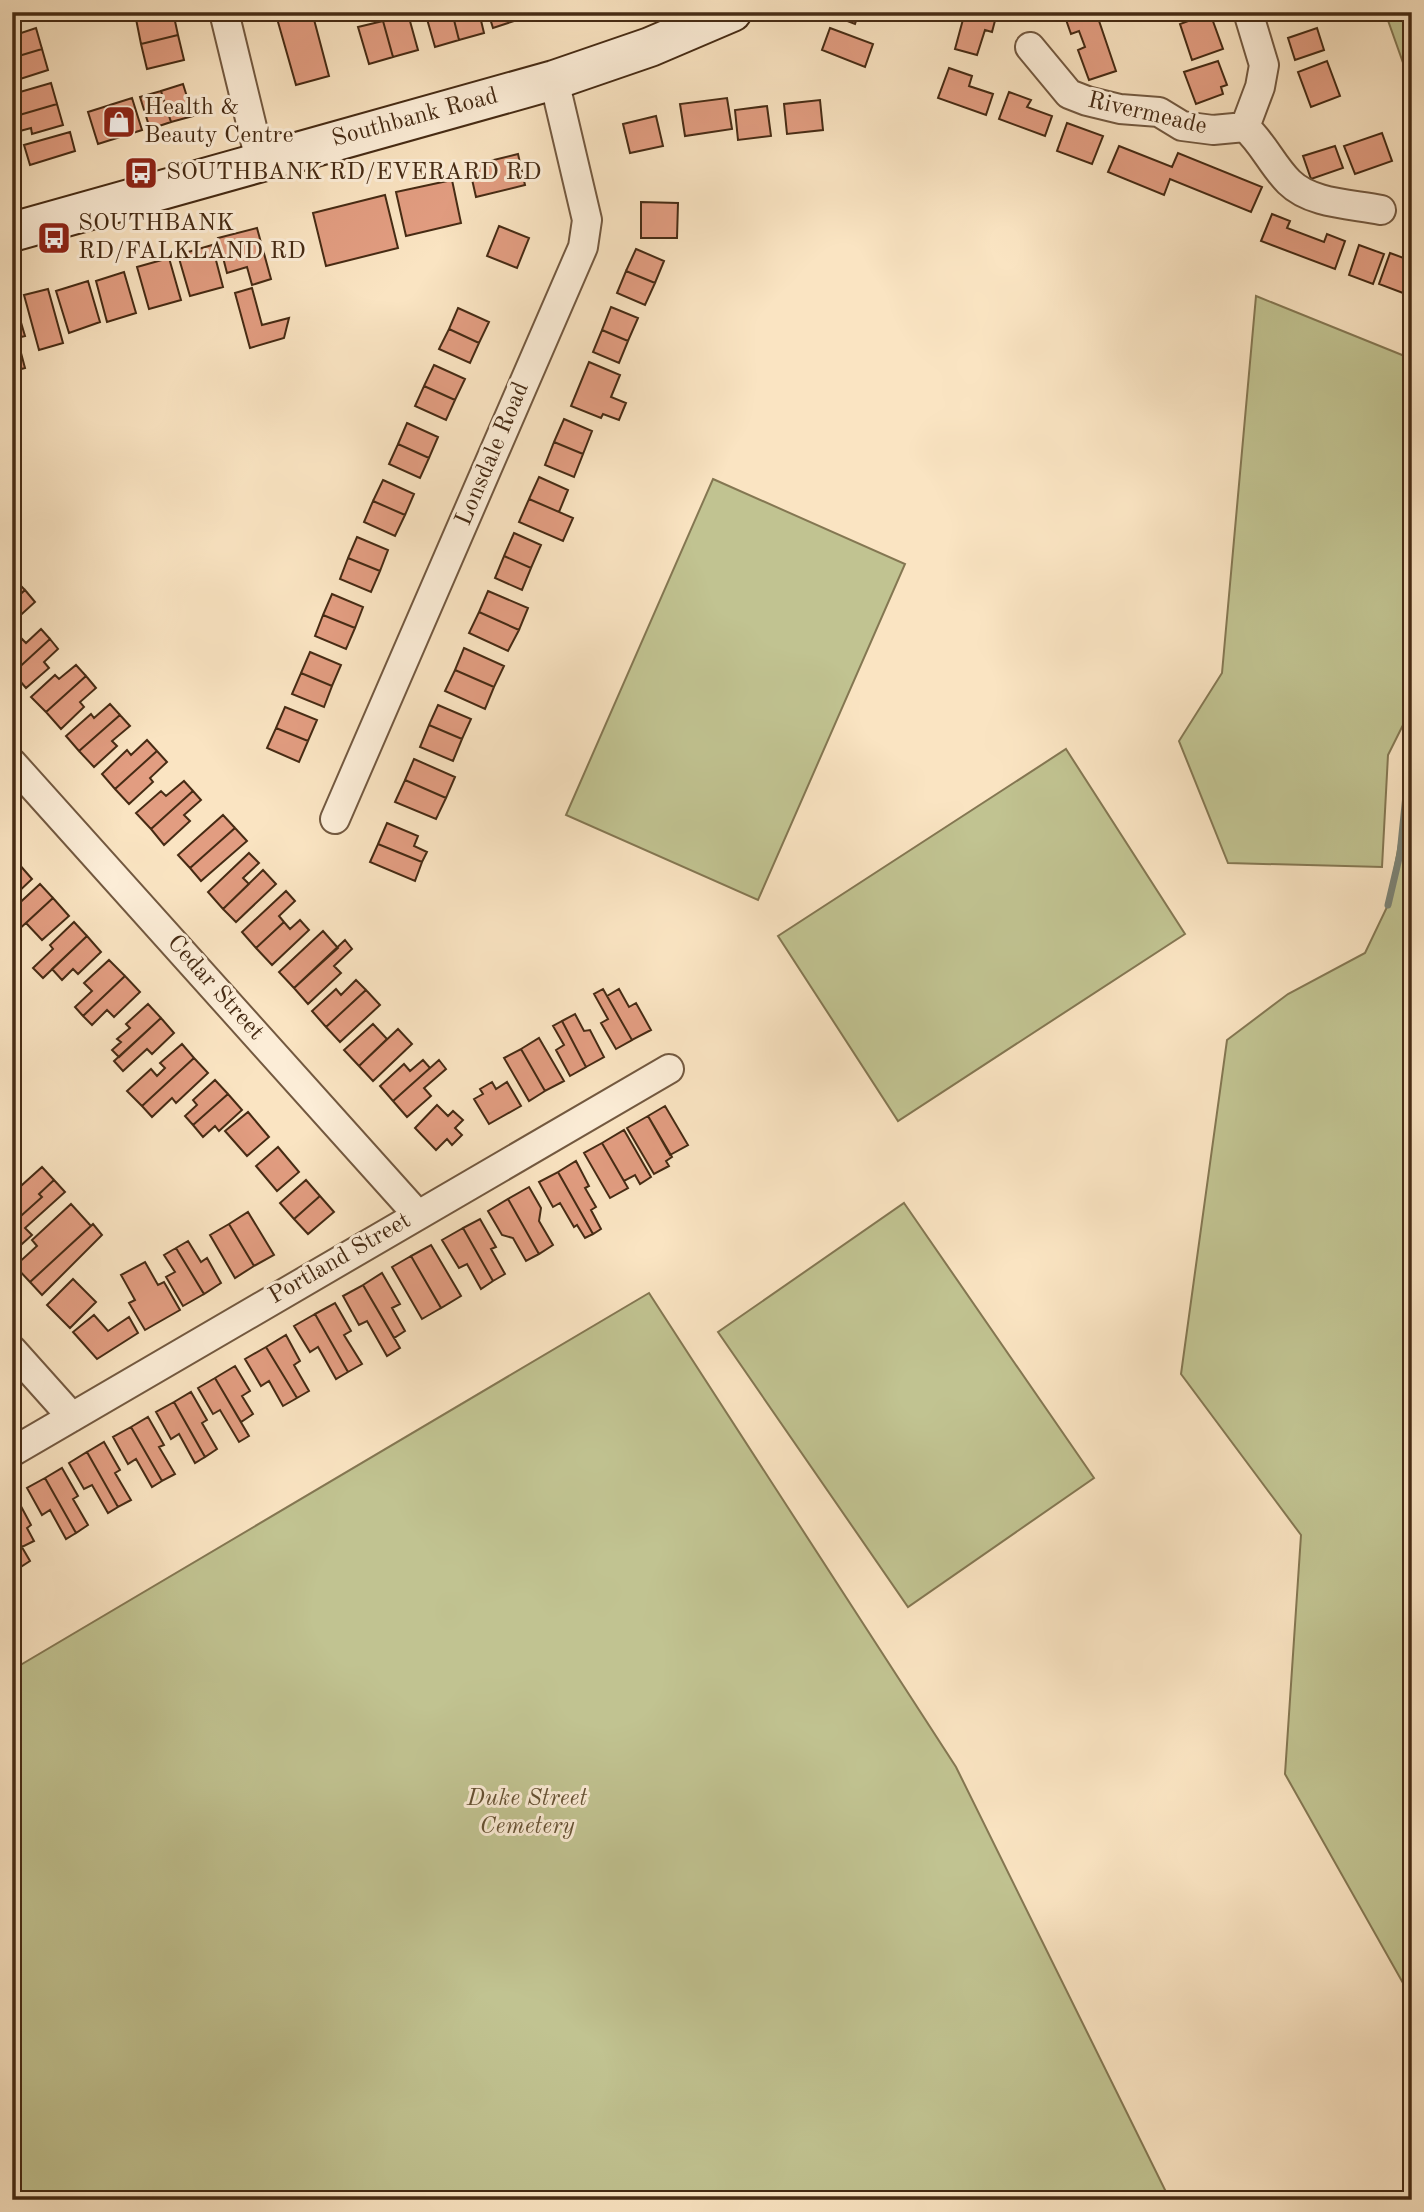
<svg xmlns="http://www.w3.org/2000/svg" width="1424" height="2212" viewBox="0 0 1424 2212" font-family="'Old Standard TT',serif">
<style>
.green{fill:#c1c391;stroke:#847752;stroke-width:2}
.lines{fill:none;stroke-linecap:round;stroke-linejoin:round}
.stream{stroke:#7b8376;stroke-width:7}
.building{fill:#e29d81;stroke:#462b14;stroke-width:2}
.street-casing{stroke:#735940;stroke-width:32}
.secondary-casing{stroke:#462b14;stroke-width:42}
.street{stroke:#fcedd7;stroke-width:28}
.secondary{stroke:#fcedd7;stroke-width:38}
.labels{text-anchor:middle;dominant-baseline:central;stroke-width:6;stroke-linejoin:round;paint-order:stroke}
.poi-label{font-size:24px;fill:#462b14;stroke:#fcedd7;text-anchor:start}
.street-label{font-size:24px;fill:#462b14;stroke:#fcedd7}
.park-label{font-size:24px;font-style:italic;fill:#655133;stroke:#fcedd7}
</style>
<rect width="100%" height="100%" fill="#fae4c2"/>
<filter id="stains"><feTurbulence type="fractalNoise" baseFrequency=".00286" numOctaves="4"/><feColorMatrix values="0 0 0 0 .2 0 0 0 0 .09 0 0 0 0 .02 0 0 0 .5 -.17"/></filter>
<radialGradient id="worn" r=".72"><stop offset=".6" stop-color="#630" stop-opacity="0"/><stop offset="1" stop-color="#630" stop-opacity=".3"/></radialGradient>
<path class="green" d="M1385,12h27v76z
M1256,296l156,63v348l-24,48 -6,112 -154,-4 -49,-122 43,-68z
M713,479l192,85 -147,336 -192,-85z
M1066,749l119,185 -287,187 -120,-185z
M1412,772v1227l-127,-225 16,-239 -120,-161 46,-334 61,-46 77,-41 23,-48z
M904,1203l190,275 -186,129 -190,-275z
M649,1293l307,474 214,433h-1158v-530z"/>
<g class="lines">
<path class="stream" d="M1388,905l12,-51 7,-69 5,-13"/>
</g>
<path class="building" d="M163,12h10l5,23 -37,9 -5,-25z
M287,12h25l17,64 -33,9 -20,-70z
M425,12h27l7,28 -24,7z
M452,12h27l5,21 -25,7z
M488,12h27l2,8 -24,8z
M515,12h27v2l-25,6z
M824,12h35l-4,12z
M965,12l32,1 -5,19 -7,-2 -8,25 -22,-6z
M1070,12h26l20,59 -27,9 -11,-30 7,-3 -6,-16 -8,3 -7,-20z
M1210,13l13,36 -31,11 -12,-36z
M408,14l10,36 -25,7 -10,-36z
M383,21l10,36 -24,7 -11,-37z
M36,28l6,21 -30,9v-22z
M830,28l43,16 -8,23 -43,-17z
M1317,28l7,22 -29,10 -7,-22z
M178,35l6,25 -37,9 -6,-25z
M42,49l6,21 -31,10 -2,-6 -3,1v-17z
M1218,61l9,24 -6,2 2,7 -27,10 -12,-32z
M1327,61l13,35 -29,11 -13,-35z
M949,68l23,8 -3,10 24,8 -7,21 -48,-17z
M51,83l6,21 -41,12 -4,-16 9,-3 -1,-5z
M183,84l10,32 -22,6 -10,-31z
M161,91l10,31 -21,7 -10,-32z
M1009,92l22,8 -4,7 25,9 -7,20 -46,-17z
M132,98l10,32 -22,7 -10,-32z
M727,98l5,31 -47,7 -5,-32z
M820,100l3,30 -36,4 -3,-30z
M57,104l6,21 -31,9 -1,-6 -11,3 -4,-15z
M110,105l10,32 -22,7 -10,-32z
M767,106l4,30 -33,4 -3,-30z
M656,116l7,30 -33,7 -7,-29z
M1067,123l36,13 -11,28 -35,-13z
M70,132l5,19 -45,14 -6,-20z
M1382,133l10,28 -37,13 -11,-28z
M1119,146l53,21 6,-14 84,34 -11,25 -81,-33 -6,16 -56,-23z
M1335,146l8,22 -32,11 -8,-23z
M518,154l7,31 -49,12 -7,-31z
M452,180l9,43 -55,13 -10,-44z
M385,195l13,53 -72,18 -13,-53z
M641,202l37,1 -1,35h-36z
M1272,214l18,7 -3,7 37,14 3,-8 18,7 -10,28 -74,-28z
M499,226l30,12 -12,30 -30,-12z
M257,228l14,51 -19,6 -5,-18 -20,6 -9,-35z
M212,245l11,42 -33,9 -12,-41z
M1359,245l25,9 -11,30 -24,-9z
M636,249l28,12 -9,22 -29,-12z
M1390,253l22,8 -3,10 3,1 -1,24 -32,-12z
M169,258l12,42 -32,9 -12,-42z
M626,271l29,12 -10,22 -28,-12z
M124,272l12,41 -29,9 -11,-41z
M88,281l12,41 -31,11 -13,-42z
M252,288l10,37 27,-7 -5,20 -34,10 -15,-55z
M48,289l15,54 -24,7 -15,-55z
M611,307l27,11 -10,23 -26,-11z
M458,308l31,14 -10,21 -30,-14z
M17,309l8,27 -8,2 8,30 -11,3 -2,-60z
M449,329l30,14 -9,20 -31,-14z
M602,330l26,11 -9,22 -26,-11z
M589,362l31,13 -9,22 15,6 -7,17 -16,-6 -2,4 -30,-12z
M434,365l31,14 -10,21 -31,-14z
M424,386l31,14 -9,20 -31,-14z
M564,419l28,12 -9,23 -29,-12z
M407,423l31,14 -9,21 -31,-14z
M554,442l29,12 -9,23 -29,-12z
M398,444l31,14 -9,20 -31,-14z
M539,477l29,13 -9,22 -30,-13z
M383,480l31,14 -9,21 -32,-14z
M529,499l44,19 -10,23 -44,-19z
M373,501l32,14 -10,21 -31,-14z
M514,533l27,12 -10,23 -27,-12z
M357,537l31,13 -8,21 -32,-13z
M504,556l27,12 -9,22 -27,-12z
M348,558l32,13 -9,21 -31,-13z
M12,577l13,13 -13,12z
M25,590l10,12 -23,21v-21z
M488,591l40,17 -9,22 -40,-18z
M332,594l31,13 -8,21 -32,-13z
M479,612l40,18 -11,21 -39,-18z
M323,615l32,13 -9,21 -31,-13z
M41,629l9,10 -37,34 -1,-25 10,-9 4,4z
M50,639l8,10 -14,13 5,6 -23,20 -13,-15z
M464,648l40,18 -10,21 -39,-17z
M310,652l31,13 -9,21 -31,-13z
M76,665l10,11 -40,36 -15,-15 24,-22 4,4z
M455,670l39,17 -9,22 -40,-18z
M301,673l31,13 -8,21 -32,-13z
M86,676l10,12 -16,14 4,5 -23,22 -15,-17z
M110,704l10,11 -41,36 -13,-15 25,-22 3,4z
M438,705l33,14 -9,20 -33,-14z
M285,707l32,13 -9,21 -32,-13z
M120,715l10,11 -18,15 5,5 -23,21 -15,-16z
M429,725l33,14 -9,22 -33,-14z
M276,728l32,13 -9,21 -32,-14z
M147,740l10,11 -42,38 -13,-15 25,-24 4,5z
M157,751l10,11 -17,16 3,4 -24,22 -14,-15z
M414,759l41,18 -9,21 -41,-18z
M405,780l41,18 -10,21 -41,-17z
M184,781l9,10 -42,38 -15,-16 25,-22 5,5z
M193,791l8,9 -17,15 6,6 -26,24 -13,-16z
M223,815l12,13 -45,40 -12,-13z
M387,823l31,13 -4,10 13,6 -5,10 -44,-18z
M235,828l12,13 -46,40 -11,-13z
M378,844l44,18 -7,19 -45,-19z
M249,853l10,10 -16,15 6,6 -26,25 -15,-17z
M18,863l14,16 -20,19v-30z
M263,870l13,14 -40,38 -13,-13z
M40,884l13,14 -38,35 -3,-4v-19z
M286,891l9,10 -16,15 5,6 -28,26 -14,-16z
M53,898l16,18 -27,24 -16,-17z
M300,920l9,10 -37,35 -16,-17 28,-26 6,7z
M74,922l13,14 -44,42 -10,-10 20,-19 -3,-4z
M323,931l15,17 -44,40 -15,-16z
M87,936l14,16 -23,22 -5,-5 -11,11 -10,-11z
M345,940l7,9 -18,17 7,7 -33,31 -14,-16z
M109,960l16,16 -42,40 -8,-9 17,-16 -8,-8z
M125,976l15,16 -26,25 -7,-7 -15,15 -9,-9z
M356,980l10,10 -40,37 -14,-16 24,-22 5,6z
M603,989l29,51 -16,9 -15,-26 7,-4 -14,-25z
M619,989l10,18 7,-4 15,27 -19,10 -25,-44z
M366,990l14,15 -40,37 -14,-15z
M148,1004l13,14 -42,39 -7,-7 9,-8 -4,-3 13,-11 -4,-4z
M575,1014l9,17 6,-1 14,27 -18,10 -24,-46z
M161,1018l13,15 -22,21 -5,-5 -24,22 -9,-10z
M562,1021l24,46 -16,9 -14,-26 8,-5 -11,-19z
M373,1024l14,15 -28,27 -15,-16z
M398,1029l14,15 -39,37 -14,-15z
M539,1038l25,43 -19,10 -24,-42z
M182,1044l12,14 -52,48 -15,-15 24,-22 6,7 8,-8 -5,-5z
M521,1049l24,42 -16,10 -25,-43z
M194,1058l14,15 -32,30 -4,-5 -20,19 -10,-11z
M423,1060l7,8 -37,33 -13,-15 24,-22 6,7z
M439,1060l7,9 -22,19 7,8 -24,21 -14,-16z
M215,1080l13,14 -35,31 -8,-9 12,-11 -4,-5z
M492,1082l4,7 11,-7 14,24 -32,18 -15,-25 9,-5 -3,-5z
M228,1094l14,16 -23,21 -4,-5 -12,11 -10,-12z
M437,1105l11,11 5,-5 10,9 -8,8 7,7 -10,10 -5,-6 -11,11 -21,-22z
M665,1106l23,39 -18,10 -22,-39z
M248,1112l21,25 -22,19 -22,-25z
M648,1116l24,41 -6,4 3,5 -15,8 -27,-46z
M624,1130l27,47 -11,7 -5,-9 -11,6 -22,-38z
M602,1143l26,45 -18,10 -26,-45z
M278,1147l21,25 -22,19 -21,-25z
M576,1161l13,25 -4,2 11,19 -5,3 10,19 -8,5 -35,-62z
M42,1167l12,13 -15,14 3,3 -30,27v-30z
M558,1172l35,62 -8,4 -8,-13 -3,2 -14,-24 -7,4 -14,-25z
M54,1180l11,12 -40,36 7,7 -20,18v-29l30,-27 -3,-3z
M306,1180l14,16 -26,23 -14,-16z
M529,1187l12,21 -2,13 14,24 -14,9 -31,-55z
M320,1196l14,16 -26,22 -14,-15z
M508,1199l31,55 -13,7 -13,-23 -11,-3 -14,-24z
M71,1204l20,22 -61,56 -15,-16 22,-20 -5,-6z
M248,1212l26,43 -20,11 -25,-42z
M480,1219l16,28 -5,2 14,25 -12,7 -30,-53z
M93,1224l9,11 -60,60 -12,-13z
M229,1224l25,42 -19,12 -25,-43z
M463,1228l30,53 -12,8 -14,-25 -8,4 -17,-28z
M188,1241l13,21 6,-4 14,25 -17,11 -28,-46z
M431,1245l30,51 -20,12 -30,-52z
M176,1248l28,46 -21,12 -17,-29 9,-5 -11,-17z
M411,1256l30,52 -19,11 -30,-52z
M145,1262l13,23 6,-3 16,28 -35,20 -16,-27 6,-3 -14,-25z
M382,1273l18,31 -8,4 13,23 -11,7 -31,-53z
M73,1279l23,23 -26,26 -23,-23z
M363,1285l37,63 -13,8 -20,-35 -8,4 -16,-29z
M335,1303l16,28 -7,4 18,29 -14,8 -33,-58z
M315,1314l33,58 -12,7 -18,-32 -8,5 -16,-26z
M94,1315l14,16 21,-14 9,16 -41,26 -24,-27z
M286,1335l14,26 -6,4 15,26 -12,7 -31,-51z
M266,1347l31,51 -14,8 -14,-25 -8,5 -16,-27z
M235,1366l15,25 -8,5 11,18 -12,8 -26,-44z
M215,1378l34,58 -10,6 -19,-32 -7,4 -15,-26z
M191,1392l16,28 -5,3 15,26 -12,8 -31,-55z
M174,1402l31,55 -10,6 -16,-29 -8,5 -15,-27z
M148,1417l16,28 -5,2 16,27 -13,7 -31,-54z
M131,1427l31,54 -10,6 -16,-28 -8,5 -15,-27z
M104,1442l16,28 -5,3 16,27 -13,7 -31,-55z
M87,1452l31,55 -10,6 -16,-28 -8,4 -15,-26z
M62,1468l16,28 -5,3 15,26 -12,8 -31,-55z
M45,1478l31,55 -10,6 -16,-29 -8,5 -15,-27z
M16,1497l15,28 -4,3 7,13 -12,6 -10,-17v-31z
M12,1530l18,31 -11,7 -7,-12z"/>
<g class="lines">
<defs>
<path id="street" d="M224,12l36,148
M1248,12l16,53 -4,22 -15,40c18,16 27,38 44,55 22,22 63,22 92,28
M1030,47l39,47 18,7 33,8 39,3 23,14 31,4 32,-3
M12,763l405,451
M335,819l248,-572 4,-27 -33,-140
M12,1350l60,67
M12,1452l657,-383"/>
<path id="secondary" d="M12,232l542,-152 96,-33 82,-35"/>
</defs>
<use href="#street" class="street-casing"/>
<use href="#secondary" class="secondary-casing"/>
<use href="#street" class="street"/>
<use href="#secondary" class="secondary"/>
</g>
<defs>
<symbol id="shop-square" viewBox="-11 -11 22 22"><rect x="-9" y="-9" width="18" height="18" rx="4" fill="#8f2418" stroke="#fcedd7"/><path d="M-5-2.5h2.3a2.7 3.5 0 0 1 5.4 0H5L5.5 6h-11ZM-1.5-2.5h3a1.5 2.3 0 0 0-3 0Z" fill="#fff"/></symbol>
<symbol id="bus-square" viewBox="-11 -11 22 22"><rect x="-9" y="-9" width="18" height="18" rx="4" fill="#8f2418" stroke="#fcedd7"/><path d="M-5-6H5V4H4V6H2V4H-2V6H-4V4H-5ZM-3.5-4V0h7V-4ZM-3.5 1.2v1.5H-2V1.2ZM2 1.2v1.5H3.5V1.2Z" fill="#fff"/></symbol>
</defs>
<g fill-rule="evenodd">
<use href="#shop-square" x="100" y="103" width="38" height="38"/>
<use href="#bus-square" x="122" y="154" width="38" height="38"/>
<use href="#bus-square" x="35" y="219" width="38" height="38"/>
</g>
<g class="labels">
<g class="poi-label">
<text x="144" y="108">Health &amp;<tspan x="144" dy="28">Beauty Centre</tspan></text>
<text x="166" y="173">SOUTHBANK RD/EVERARD RD</text>
<text x="78" y="224">SOUTHBANK<tspan x="78" dy="28">RD/FALKLAND RD</tspan></text>
</g>
<g class="street-label">
<text transform="translate(1147 114) rotate(13)">Rivermeade</text>
<text transform="translate(415 118) rotate(-15)">Southbank Road</text>
<text transform="translate(493 454) rotate(-67)">Lonsdale Road</text>
<text transform="translate(215 988) rotate(48)">Cedar Street</text>
<text transform="translate(340 1259) rotate(-30)">Portland Street</text>
</g>
<g class="park-label">
<text x="527" y="1799">Duke Street<tspan x="527" dy="28">Cemetery</tspan></text>
</g>
</g>
<rect width="1424" height="2212" fill="none" stroke="#fae4c2" stroke-width="42"/>
<rect x="14" y="14" width="1396" height="2184" fill="none" stroke="#462b14" stroke-width="3.5"/>
<rect x="21" y="21" width="1382" height="2170" fill="none" stroke="#462b14" stroke-width="2"/>
<rect width="100%" height="100%" filter="url(#stains)"/>
<rect width="100%" height="100%" fill="url(#worn)"/>
</svg>
